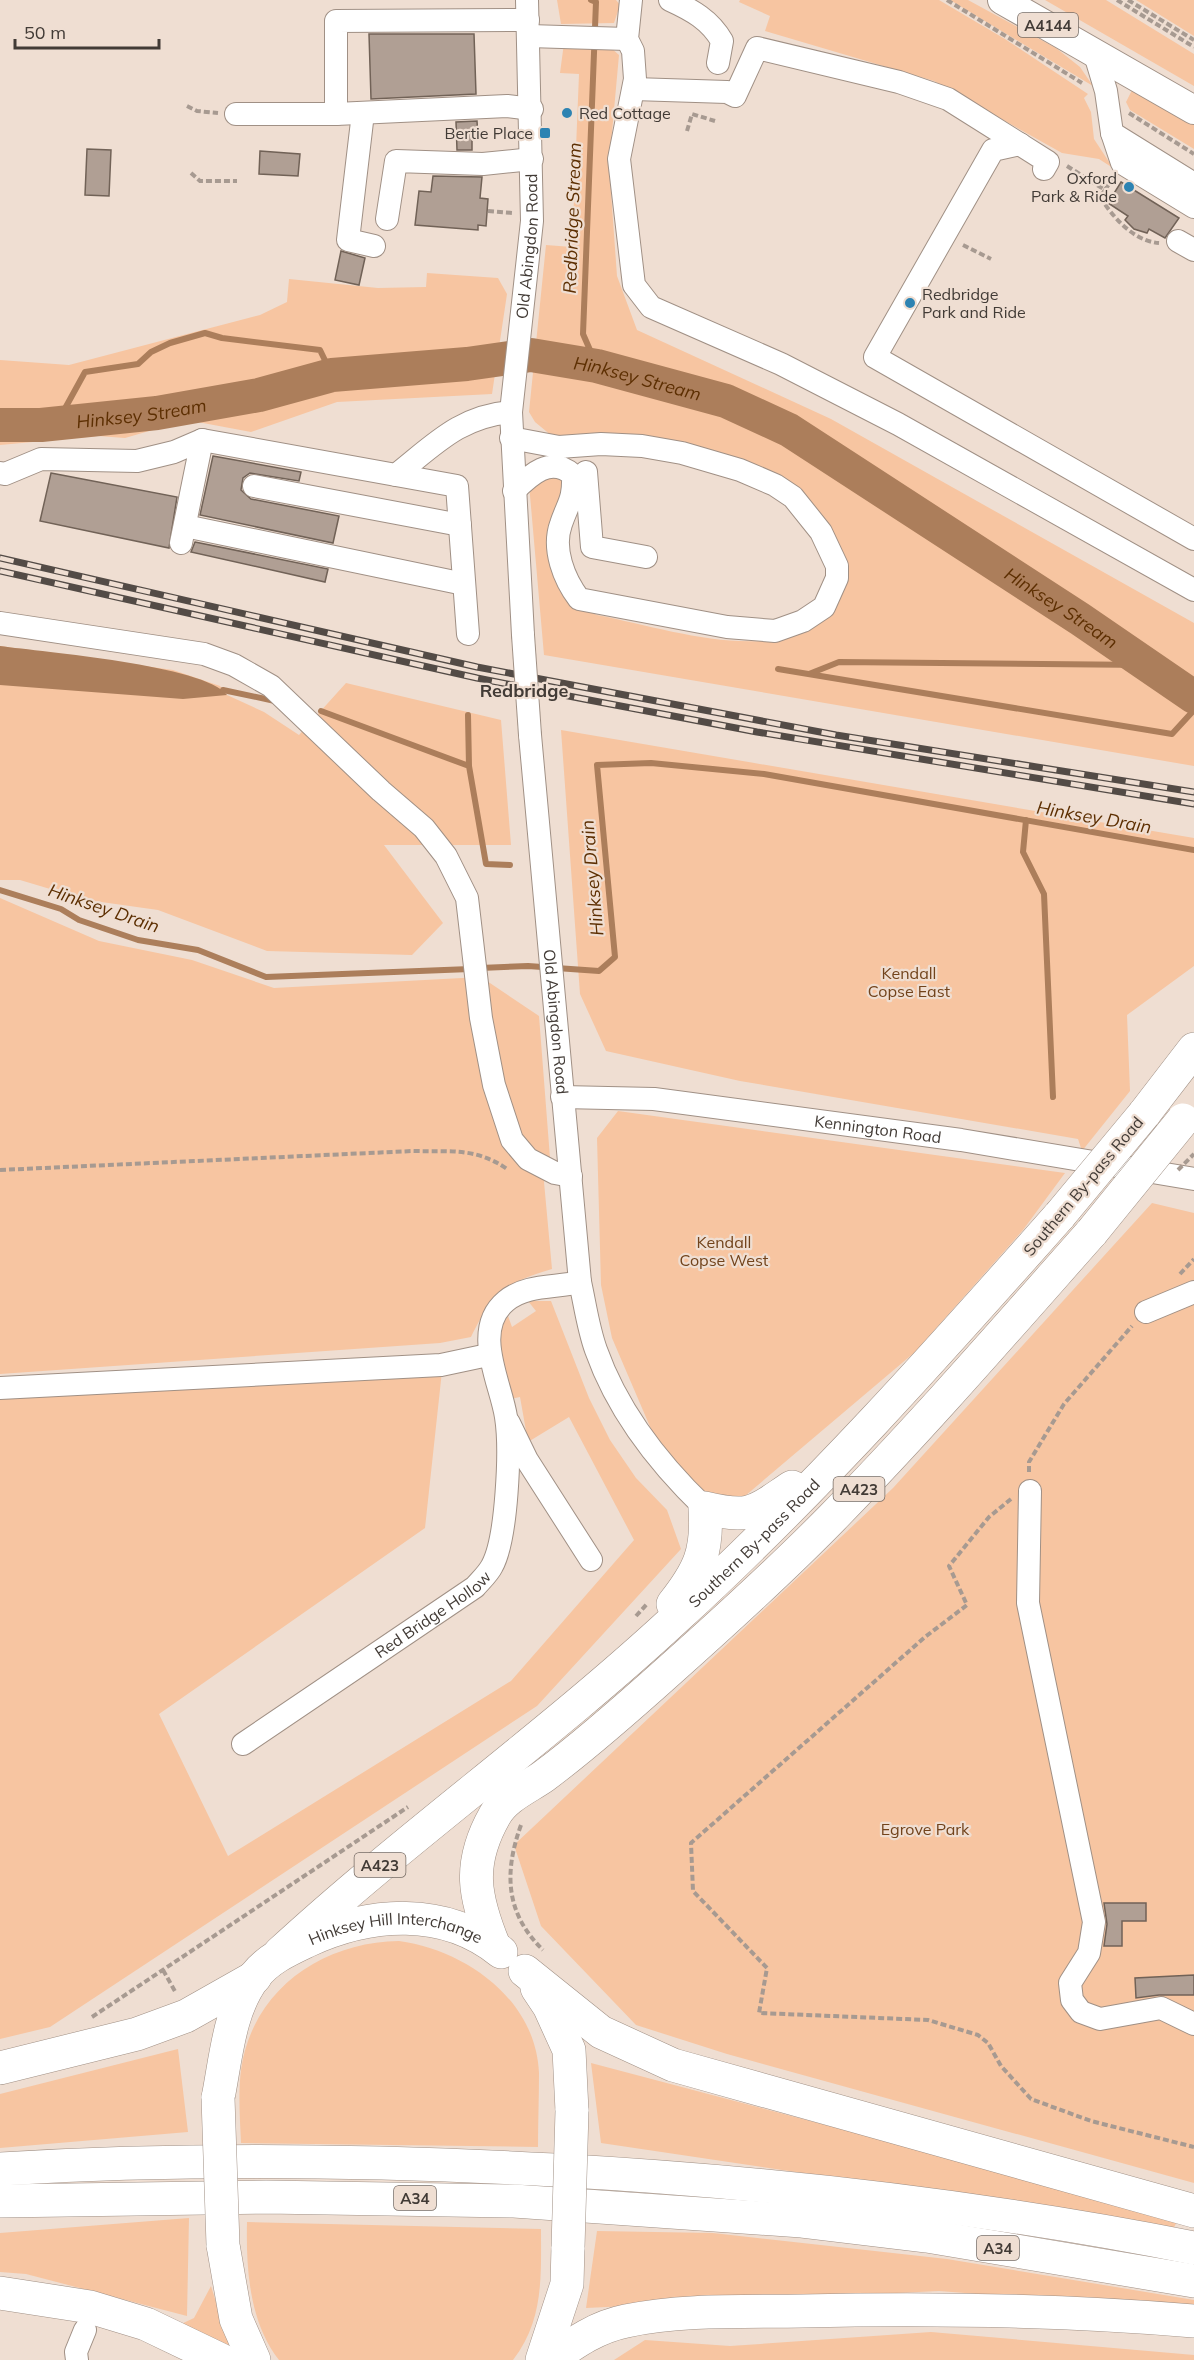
<svg xmlns="http://www.w3.org/2000/svg" width="1194" height="2360" viewBox="0 0 1194 2360" font-family="Mulish,sans-serif">
<style>
.green{fill:#f7c5a1}
.water{fill:#ac7e5b}
.lines{fill:none;stroke-linecap:round;stroke-linejoin:round}
.stream{stroke:#ac7e5b;stroke-width:6}
.river{stroke:#ac7e5b;stroke-width:34}
.building{fill:#b09f94;stroke:#716257;stroke-width:1.5}
.minor-casing{stroke:#a09085;stroke-width:24}
.major-casing{stroke:#a09085;stroke-width:30}
.highway-casing{stroke:#a09085;stroke-width:34}
.path{stroke:#a79a91;stroke-width:4;stroke-dasharray:6 3;stroke-linecap:butt}
.minor{stroke:#fff;stroke-width:22}
.major{stroke:#fff;stroke-width:28}
.highway{stroke:#fff;stroke-width:33}
.rail-casing{stroke:#534b46;stroke-width:7}
.rail{stroke:#efded2;stroke-width:4.5;stroke-dasharray:14;stroke-linecap:butt}
.minor-bridge-casing{stroke:#a09085;stroke-width:24;stroke-linecap:butt}
.highway-bridge-casing{stroke:#a09085;stroke-width:34;stroke-linecap:butt}
.path-bridge{stroke:#a79a91;stroke-width:4;stroke-dasharray:6 3;stroke-linecap:butt}
.minor-bridge{stroke:#fff;stroke-width:22}
.highway-bridge{stroke:#fff;stroke-width:33}
.poi-dot{fill:#2d83b2;stroke:#efded2;stroke-width:2}
.labels{text-anchor:middle;dominant-baseline:central;stroke-width:4.5;stroke-linejoin:round;paint-order:stroke}
.shield{fill:#efded2;stroke:#766c65;stroke-width:1.5}
.shield-label{font-size:15px;font-weight:bold;fill:#423b36}
.poi-label{font-size:16px;fill:#423b36;stroke:#efded2;text-anchor:start}
.street-label{font-size:16px;fill:#423b36;stroke:#efded2}
.park-label{font-size:16px;fill:#72431b;stroke:#efded2}
.water-label{font-size:18px;font-style:italic;fill:#5d2f02;stroke:#efded2}
.neighbourhood-label{font-size:18px;font-weight:bold;fill:#423b36;stroke:#efded2}
</style>
<rect width="100%" height="100%" fill="#efded2"/>
<path class="green" d="M557,0h59l4,5 -6,18 -53,1z
M740,0h199l66,39 83,55 -4,4 7,14 3,27 19,29 -14,-9 -37,-6 -128,-72 -169,-50 5,-15 -31,-14z
M950,0h18l88,48 24,19 13,19z
M1045,0h61l88,54v32z
M1136,0h58v36z
M564,43l46,4 9,8 -10,110 8,111 20,54 194,89 363,204v143l-650,-111 -15,-171 21,-11 15,6 -7,36 19,91 20,9c61,12 132,36 192,22l55,-79 -82,-89 -210,-33 -17,-14 -6,-10 17,-167 26,2 7,-173 -19,-1z
M1133,88l61,37v24l-64,-39 -4,-8z
M427,273l71,5 9,16 -15,100 -155,8 -86,30 -64,-12 -62,18 -27,-2 -98,9v-85l69,5 191,-50 27,-13 2,-23 89,9 48,-1z
M0,646l173,24 47,16 7,9 37,17 35,23 47,-52 155,37 10,125h-127l59,78 -31,32 -145,-4 -109,-41 -71,-10 -67,-20h-20z
M561,730l633,108v128l-67,49 3,76 -48,60 -4,-12 -338,-58 -134,-30 -26,-57z
M0,898l99,43 93,19 82,28 207,-11 58,39 11,142 -6,24 8,87c-47,14 -59,23 -81,68l-31,6 -440,31z
M618,1111l447,62 -42,57 -108,122 -170,144 -16,4 -20,-5 -14,-11 -41,-48 -42,-98 -11,-53 -4,-147z
M1152,1203l42,10v970l-467,-129 -91,-29 -95,-99 -27,-81 379,-357z
M528,1301h23l38,97 21,42 26,38 31,32 14,39 -144,157 -487,321 -50,12v-644l442,-24 -17,157 -266,186 69,142 283,-175 123,-141 -65,-123 -41,25 -8,-45 -15,3c-5,-29 -15,-58 3,-84l4,11 24,-16z
M399,1941c66,9 137,58 140,132 0,24 -1,49 -1,74l-297,-4c-1,-24 -3,-49 0,-73 11,-80 81,-128 158,-129z
M178,2049l10,83 -188,16v-54z
M591,2063l587,155 -4,10 -573,-85z
M189,2218l-2,98 -161,-42 -26,-2v-39z
M247,2222l294,7c0,47 3,91 -28,131h-234c-30,-38 -33,-92 -32,-138z
M597,2231l116,2 234,26 247,41v10l-255,-19 -353,17z
M211,2286l9,29 23,45 -66,-34 17,-8z
M931,2332l263,23v5h-580l31,-20 85,6z"/>
<path class="water" d="M0,646c43,6 205,19 227,49l-44,4 -183,-14z"/>
<g class="lines">
<path class="stream" d="M591,0l5,2 -13,332 14,32
M57,423l28,-51 53,-8 13,-12 19,-9 35,-10 17,5 98,12 12,25
M778,669l394,65 22,-24
M809,674l30,-12 309,3
M223,690l52,11
M321,711l148,55 17,98 24,1
M468,715l1,51
M1026,820l-3,32 21,42 9,203
M0,890l61,19 18,11 59,20 60,10 68,27 204,-8
M480,968l48,-2 71,5 16,-14 -18,-192 54,-2 113,11 430,76"/>
<path class="river" id="s1" d="M0,425h41l116,-12 102,-18 73,-20 135,-11 64,-9 66,11 129,35 63,29 291,189 114,78"/>
</g>
<path class="building" d="M369,34h105l2,60 -105,5z
M477,121l1,16 -6,1v12h-15l-1,-28z
M87,149l24,1 -2,46 -24,-1z
M260,151l40,3 -2,22 -39,-2z
M433,176l49,1 -2,21 8,1 -2,27 -8,-1v5l-63,-5 4,-34 12,1z
M1121,182l58,36 -14,20 -16,-9 -2,4 -13,-4 -9,-9 3,-4 -20,-13z
M341,251l24,7 -6,27 -24,-5z
M213,456l88,16 -2,9 -49,-8 -7,5 -2,12 10,9 88,17 -6,27 -133,-28z
M51,473l126,24 -8,51 -129,-27z
M195,542l133,27 -3,13 -134,-30z
M1104,1903h42v18h-24v25h-18l3,-22z
M1194,1975v20h-35l-23,3 -1,-20z"/>
<g class="lines">
<defs>
<g id="minor">
<path d="M631,0l-4,39 6,12 2,28 -16,80 15,126 17,22 130,57 117,60 296,166"/>
<path d="M670,0c22,10 40,20 52,41l-4,22"/>
<path d="M528,20l-192,1v93l171,-8 25,3"/>
<path d="M529,36l98,3"/>
<path d="M1094,51l12,40 6,42 82,51"/>
<path d="M634,89l93,3 8,4 22,-48 142,34 49,17 100,63 -4,7"/>
<path d="M363,113l-15,127 26,6"/>
<path d="M236,114h100"/>
<path d="M1112,133l10,30 72,44"/>
<path d="M1020,144l-27,6 -118,207 319,182"/>
<path d="M387,219l9,-58 87,3 49,-5"/>
<path d="M1178,241l16,9"/>
<path d="M511,438l48,9 42,-3 41,2 40,7 58,17 35,15 18,12 28,35 16,34v12l-13,29 -21,14 -28,10 -48,-4 -148,-28c-15,-20 -27,-50 -18,-75 7,-21 13,-24 12,-49 -22,-20 -43,0 -59,16"/>
<path d="M586,472l6,75 54,10"/>
<path d="M0,473l5,1 36,-15 96,2 37,-9 28,-12"/>
<path d="M396,475l61,11 11,148"/>
<path d="M254,486l206,39"/>
<path d="M185,526l279,58"/>
<path d="M181,543l21,-103 194,35c38,-30 64,-59 115,-63"/>
<path d="M0,623l204,31 30,11 37,21 110,105 43,37 22,28 21,42 14,120 13,67 18,55 16,19 27,14 16,3"/>
<path id="s2" d="M523,635l-12,-223 21,-191 -5,-221"/>
<path id="s3" d="M530,735l50,547c5,22 8,46 16,68 22,62 62,113 109,158"/>
<path id="s4" d="M562,1097l92,2 307,41 233,39"/>
<path d="M1146,1312l48,-20"/>
<path d="M0,1388l441,-23 47,-10"/>
<path d="M509,1423l18,37 64,100"/>
<path d="M1030,1491l-2,112 66,319 -5,31 -19,30 2,17 9,12 19,7 61,-11 33,16"/>
<path id="s5" d="M243,1744l232,-157c5,-6 13,-13 17,-21 15,-27 19,-117 14,-149 -5,-34 -35,-87 0,-116 20,-17 50,-13 74,-19"/>
<path d="M77,2360l-1,-8 9,-22"/>
</g>
<path id="major" d="M1002,0l192,110"/>
<g id="highway">
<path d="M1144,1114l50,-65"/>
<path d="M673,1604c27,-34 35,-53 32,-96 47,11 49,4 87,-21"/>
<path d="M494,1946c-20,-49 -27,-82 1,-131 10,-18 32,-27 49,-39 42,-31 88,-72 127,-107 55,-49 110,-99 161,-151 90,-92 175,-190 260,-286"/>
<path id="s6" d="M280,1953c127,-117 269,-217 396,-335 137,-125 261,-264 384,-403"/>
<path d="M525,1971l76,61 72,33 521,146"/>
<path d="M537,1988l12,18 20,44 3,61"/>
<path d="M0,2068l137,-34 49,-18 69,-39"/>
<path id="s7" d="M218,2098c8,-40 11,-89 37,-122 13,-17 33,-26 52,-35 63,-29 137,-35 194,11"/>
<path d="M0,2169c184,-11 370,-9 554,1 216,12 428,36 640,78"/>
<path d="M0,2201l266,-4 248,4 288,20 125,15 267,45"/>
<path d="M223,2245l13,74 18,41"/>
<path d="M0,2293l90,14 56,17 75,36"/>
<path d="M542,2360l25,-76 1,-37"/>
<path d="M550,2360c24,-17 46,-33 76,-39 57,-12 119,-9 177,-10 131,-3 261,-1 391,10"/>
</g>
</defs>
<use href="#minor" class="minor-casing"/>
<use href="#major" class="major-casing"/>
<use href="#highway" class="highway-casing"/>
<path class="path" d="M947,0l135,83
M1117,0l77,47
M1128,0l66,40
M187,106l10,5 21,2
M1129,113l65,41
M687,131l5,-17 23,7
M1067,166l38,24 8,-12
M191,173l9,8h37
M1105,190l-5,7c13,20 33,44 59,46
M488,211l25,2
M963,245l28,14
M0,1170l413,-19c37,1 62,-4 94,18
M1180,1274l14,-15
M1029,1472v-10l35,-58 68,-78
M1011,1499l-22,18 -40,49 18,39 -42,32 -234,206 2,48 74,77 -8,45 169,7 50,15 10,8 13,23 30,33 60,22 103,26
M636,1616l11,-12
M521,1825c-17,47 -16,88 22,125
M163,1970l13,23
M92,2017l316,-210"/>
<use href="#minor" class="minor"/>
<use href="#major" class="major"/>
<use href="#highway" class="highway"/>
<defs>
<path id="rail" d="M0,558l477,109 359,68 358,57
M0,571l477,107 112,22 168,32 437,72"/>
</defs>
<use href="#rail" class="rail-casing"/>
<use href="#rail" class="rail"/>
<defs>
<path id="minor-bridge" d="M523,635l7,100"/>
<path id="highway-bridge" d="M1060,1215l84,-101
M1092,1232l91,-112
M218,2098l5,147
M568,2247l4,-136"/>
</defs>
<use href="#minor-bridge" class="minor-bridge-casing"/>
<use href="#highway-bridge" class="highway-bridge-casing"/>
<path class="path-bridge" d="M1178,1170l16,-16"/>
<use href="#minor-bridge" class="minor-bridge"/>
<use href="#highway-bridge" class="highway-bridge"/>
</g>
<g class="poi-dot">
<circle cx="567" cy="113" r="6"/>
<rect x="539" y="127" width="12" height="12" rx="3"/>
<circle cx="1129" cy="187" r="6"/>
<circle cx="910" cy="303" r="6"/>
</g>
<g class="labels">
<g class="shield">
<rect x="1018" y="13" width="60" height="24" rx="4.5"/>
<rect x="833.5" y="1477" width="51" height="24" rx="4.5"/>
<rect x="354.5" y="1853" width="51" height="24" rx="4.5"/>
<rect x="394" y="2186" width="42" height="24" rx="4.5"/>
<rect x="977" y="2236" width="42" height="24" rx="4.5"/>
</g>
<g class="shield-label">
<text x="1048" y="25">A4144</text>
<text x="859" y="1489">A423</text>
<text x="380" y="1865">A423</text>
<text x="415" y="2198">A34</text>
<text x="998" y="2248">A34</text>
</g>
<g class="poi-label">
<text x="579" y="113">Red Cottage</text>
<text x="533" y="133" text-anchor="end">Bertie Place</text>
<text x="1117" y="178" text-anchor="end">Oxford<tspan x="1117" dy="18">Park &amp; Ride</tspan></text>
<text x="922" y="294">Redbridge<tspan x="922" dy="18">Park and Ride</tspan></text>
</g>
<g class="street-label">
<text stroke="none"><textPath href="#s2" startOffset="390">Old Abingdon Road</textPath></text>
<text stroke="none"><textPath href="#s3" startOffset="288">Old Abingdon Road</textPath></text>
<text stroke="none"><textPath href="#s4" startOffset="318">Kennington Road</textPath></text>
<text transform="translate(1083 1186) rotate(-50)">Southern By-pass Road</text>
<text stroke="none"><textPath href="#s6" startOffset="627">Southern By-pass Road</textPath></text>
<text stroke="none"><textPath href="#s5" startOffset="230">Red Bridge Hollow</textPath></text>
<text stroke="none"><textPath href="#s7" startOffset="284">Hinksey Hill Interchange</textPath></text>
</g>
<g class="park-label">
<text x="909" y="973">Kendall<tspan x="909" dy="18">Copse East</tspan></text>
<text x="724" y="1242">Kendall<tspan x="724" dy="18">Copse West</tspan></text>
<text x="925" y="1829">Egrove Park</text>
</g>
<g class="water-label">
<text transform="translate(572 218) rotate(-88)">Redbridge Stream</text>
<text stroke="none"><textPath href="#s1" startOffset="646">Hinksey Stream</textPath></text>
<text stroke="none"><textPath href="#s1" startOffset="142">Hinksey Stream</textPath></text>
<text stroke="none"><textPath href="#s1" startOffset="1132">Hinksey Stream</textPath></text>
<text transform="translate(1094 817) rotate(10)">Hinksey Drain</text>
<text transform="translate(592 878) rotate(-95)">Hinksey Drain</text>
<text transform="translate(104 908) rotate(19)">Hinksey Drain</text>
</g>
<g class="neighbourhood-label">
<text x="524" y="690">Redbridge</text>
</g>
</g>
<path d="M15 39v9h144v-9" fill="none" stroke="#423b36" stroke-width="3"/>
<text x="24" y="39" font-size="18" fill="#423b36" stroke="#efded2" stroke-width="4.5" paint-order="stroke">50 m</text>
</svg>
